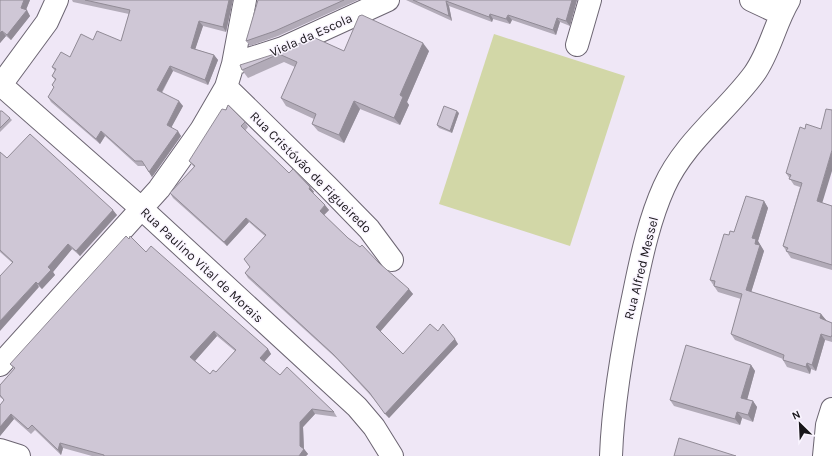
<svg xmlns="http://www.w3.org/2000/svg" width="832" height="456" viewBox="0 0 832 456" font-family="Karla,sans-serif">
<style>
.pitch{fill:#d2d7a7}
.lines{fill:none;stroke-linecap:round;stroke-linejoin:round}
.minor-casing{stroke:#6c6572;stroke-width:24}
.minor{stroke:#fff;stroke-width:22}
.wall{fill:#b2abb8;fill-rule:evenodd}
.shaded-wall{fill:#918b96}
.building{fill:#cfc7d6;stroke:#918b96;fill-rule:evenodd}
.labels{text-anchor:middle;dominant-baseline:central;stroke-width:3;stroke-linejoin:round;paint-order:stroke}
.street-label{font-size:13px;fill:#18151a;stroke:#faf5ff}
</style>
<rect width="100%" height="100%" fill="#efe7f6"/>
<path class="pitch" d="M494,34l131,42 -55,170 -131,-42z"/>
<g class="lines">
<defs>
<path id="minor" d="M751,0l30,14
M577,45l13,-45
M233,64l50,-16 105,-48
M0,84l142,125 215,198 17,20 18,29
M0,86l47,-64 10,-22
M226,87l101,99 42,43 23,31
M0,365l159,-176 42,-59 25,-43 7,-23 12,-64
M0,450l19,6
M611,456c2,-56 12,-112 24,-168 7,-34 15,-70 29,-101 20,-45 62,-75 90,-113 16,-22 21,-51 35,-74
M824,456l3,-31 5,-16"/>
</defs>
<use href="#minor" class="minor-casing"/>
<use href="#minor" class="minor"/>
</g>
<path class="wall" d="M0,0h30l-4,10 4,6 -19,24 -5,-4 -6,7z
M72,0h161l-7,32 -23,-6 -8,23 19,6 4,5 -10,25 -35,-14 -11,22 21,13 -12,21 10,9 -29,41 -7,-11h-7l-33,-30 -5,8 -49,-42 -3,-5 6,-9 -2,-3 3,-5 -3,-4 3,-5 -3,-4 18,-10 23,-17 28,1 8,-27 -56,-12z
M258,0h100l-80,36 -28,10 -4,-5z
M406,0h171l-7,26 -10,-4 -4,13 -44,-15 -2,4 -17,-5 -1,3 -43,-16 3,15z
M344,51h85l-22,51 2,3 -9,20 -40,-16 -16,34 -26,-12 -6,-7 2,-5 -28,-13 -5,-8 14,-31 -11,-5 -36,16 -6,-8 39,-18z
M0,111l10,7 2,2 -12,12z
M459,113l-7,20 -13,-5 -2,-3z
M245,122l3,5 -3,4 44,42 21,14 4,5 -1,1 16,17 -5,5 24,23 31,25 34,31 -33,37 23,23 35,-23 20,13 -69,74 -17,-21 -35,-38 -89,-81 -3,-5 5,-6 -6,-8 21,-23 -16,-14 -22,24 -54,-48 -3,-5 24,-26 -5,-6z
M805,129h16l1,74 10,3v64l-41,-12 -8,-12 17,-59 -6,-2 -8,-12z
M0,152l7,6 110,57 -37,41 -8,-7 -19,23 2,3 -13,14 -42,-37z
M764,201l4,7 -10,33 6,10 -13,41 70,22 5,6h-1l7,3v19l-7,-2 -9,31 -5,-2 -1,5 -23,-7 -4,-7v-1l-48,-19 -4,-6 10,-35 -23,-7 -8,-12 19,-45 5,-3z
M146,252l122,97 3,5 -7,8 16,13 54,37 3,5 -22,-3 -12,13 1,22 4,5 -2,2h-214l-29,-8 -2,7 -26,-25 -4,4 -17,-15 -14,17v-31l4,-5 -4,-3v-12l14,-16 -4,-5zM217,336l18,15 -19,21 -6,2 -15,-13z
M751,365l4,6 -8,28 6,2 4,6 -4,15 -11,-4 -2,7 -66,-19 -4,-6z"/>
<path class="shaded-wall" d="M24,0h6l-5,12 2,-2 3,6 -19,24 -4,-5 14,-27z
M229,0h4l-7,32 -3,-5z
M572,0h5l-7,26 -4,-5z
M446,1l3,5 3,15 -3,-5z
M490,14l3,5 -1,3 -3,-5z
M508,15l4,5 -2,4 -4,-5z
M557,18l3,4 -4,13 -3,-5z
M199,21l4,5 -9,27 -3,-5z
M2,31l4,5 -6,7v-10z
M423,43l6,8 -22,51 2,3 -9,20 -6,-7 6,-23z
M214,55l4,5 -10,25 -3,-5z
M170,66l3,5 -13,24 -3,-5z
M179,101l4,5 -13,24 -3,-5z
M354,101l6,8 -16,34 -5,-8z
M457,111l2,2 -7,20 -2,-2z
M101,131l4,5 -5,8 -4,-5z
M178,131l3,5 -29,41 -3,-5z
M832,150v21l-11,36 -4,-6z
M310,187l4,5 -2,1 -3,-4z
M764,201l4,7 -10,33 6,10 -14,45 -4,-6 6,-52z
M325,205l4,5 -6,6 -3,-5z
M113,210l4,5 -37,41 -4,-5z
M246,218l3,4 -22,24 -3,-4z
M68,244l4,5 -19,23 2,3 -13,14 -4,-5 10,-17z
M36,282l3,5 -39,44v-10z
M409,289l4,5 -33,38 -4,-5z
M821,314l5,6 -2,4 -4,-6z
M214,331l3,5 -23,26 -4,-5z
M821,334l4,6 -9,31 -4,-6z
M455,339l3,5 -69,74 -4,-4z
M268,349l3,5 -8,9 -3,-5z
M807,363l4,6 -1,5 -4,-7z
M751,365l4,6 -9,33 -5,-6z
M753,401l4,6 -4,15 -5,-7z
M312,409l3,5 -12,13 1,23v-1l4,5 -2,2h-7l1,-10v-24z
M737,412l5,6 -2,7 -5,-6z
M11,414l3,5 -14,17v-9z
M60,443l3,5 -2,7 -3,-5z"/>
<path class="building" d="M0,0h24l-3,8 6,2 -20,25 -5,-4 -2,2z
M85,0h144l-6,27 -24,-6 -8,27 23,7 -9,25 -35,-14 -13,24 22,11 -12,24 11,6 -29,41 -7,-11h-7l-34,-30 -5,8 -48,-42 6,-10 -2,-2 4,-6 -4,-3 4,-7 -4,-2 9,-15 9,5 11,-23 12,6 4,-9 24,10 9,-31z
M258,0h86l-69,31 -29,10z
M413,0h159l-6,21 -9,-3 -4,12 -45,-15 -2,4 -16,-5 -1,3 -43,-16 3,15z
M362,15l61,28 -23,52 3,2 -9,21 -40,-17 -15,34 -27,-11 4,-10 -35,-16 16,-36 -18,-8 -37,16 -2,-5 41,-13 32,-15 31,14 15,-35z
M228,105l17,17 -4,4 48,47 4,-4 17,18 -1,2 16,16 -5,6 28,27 12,9 2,-2 17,18 30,26 -33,38 27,27 27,-30 8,7 5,-7 12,15 -70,75 -16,-22 -36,-38 -88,-81 5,-6 -6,-8 22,-24 -20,-17 -22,24 -54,-49 25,-27 -6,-5 33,-52 4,1z
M444,106l13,5 -7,20 -13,-6z
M826,109l6,1v40l-15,51 15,5v59l-46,-14 2,-3 -5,-2 19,-63 -13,-4 2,-4 -5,-2 14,-46 5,2 1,-5 15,5z
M0,111h2l8,7 -10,10z
M30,134l83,76 -37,41 -8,-7 -20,23 3,3 -13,14 -2,-2 -36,39v-45l13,-14 -13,-12v-98l7,6z
M746,196l18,5 -12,37 4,1 -1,5 5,1 -14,45 75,24 -1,4 12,5v12l-1,2 -10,-3 -9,31 -5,-2 -1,4 -23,-7 1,-5 -53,-21 11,-40 -28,-8 1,-5 -5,-1 14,-46 5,1 1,-4 4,1z
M126,236l3,3 1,-3 16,16 5,-6 117,103 -8,9 20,17 7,-8 47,45 -22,-3 -12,13v24l4,3 -5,7h-195v-1l-44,-12 -2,7 -26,-25 -4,4 -17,-15 -11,13v-22l4,-5 -4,-5v-10l15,-17 -5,-4zM214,331l22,19 -20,22 -3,-2 -3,4 -20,-17z
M686,345l65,20 -10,33 12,3 -5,14 -11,-3 -2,7 -65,-19z
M679,438l57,18h-62z"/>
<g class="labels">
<g class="street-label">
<text transform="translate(311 35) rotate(-24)">Viela da Escola</text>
<text transform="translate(311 172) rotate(45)">Rua Cristóvão de Figueiredo</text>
<text transform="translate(202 265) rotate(43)">Rua Paulino Vital de Morais</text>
<text transform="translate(641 268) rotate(-76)">Rua Alfred Messel</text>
</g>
</g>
<g transform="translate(800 424) rotate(336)" stroke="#faf5ff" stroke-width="3" paint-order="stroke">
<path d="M0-3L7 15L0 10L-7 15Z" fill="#18151a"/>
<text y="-6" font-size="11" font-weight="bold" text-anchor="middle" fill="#18151a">N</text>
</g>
</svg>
